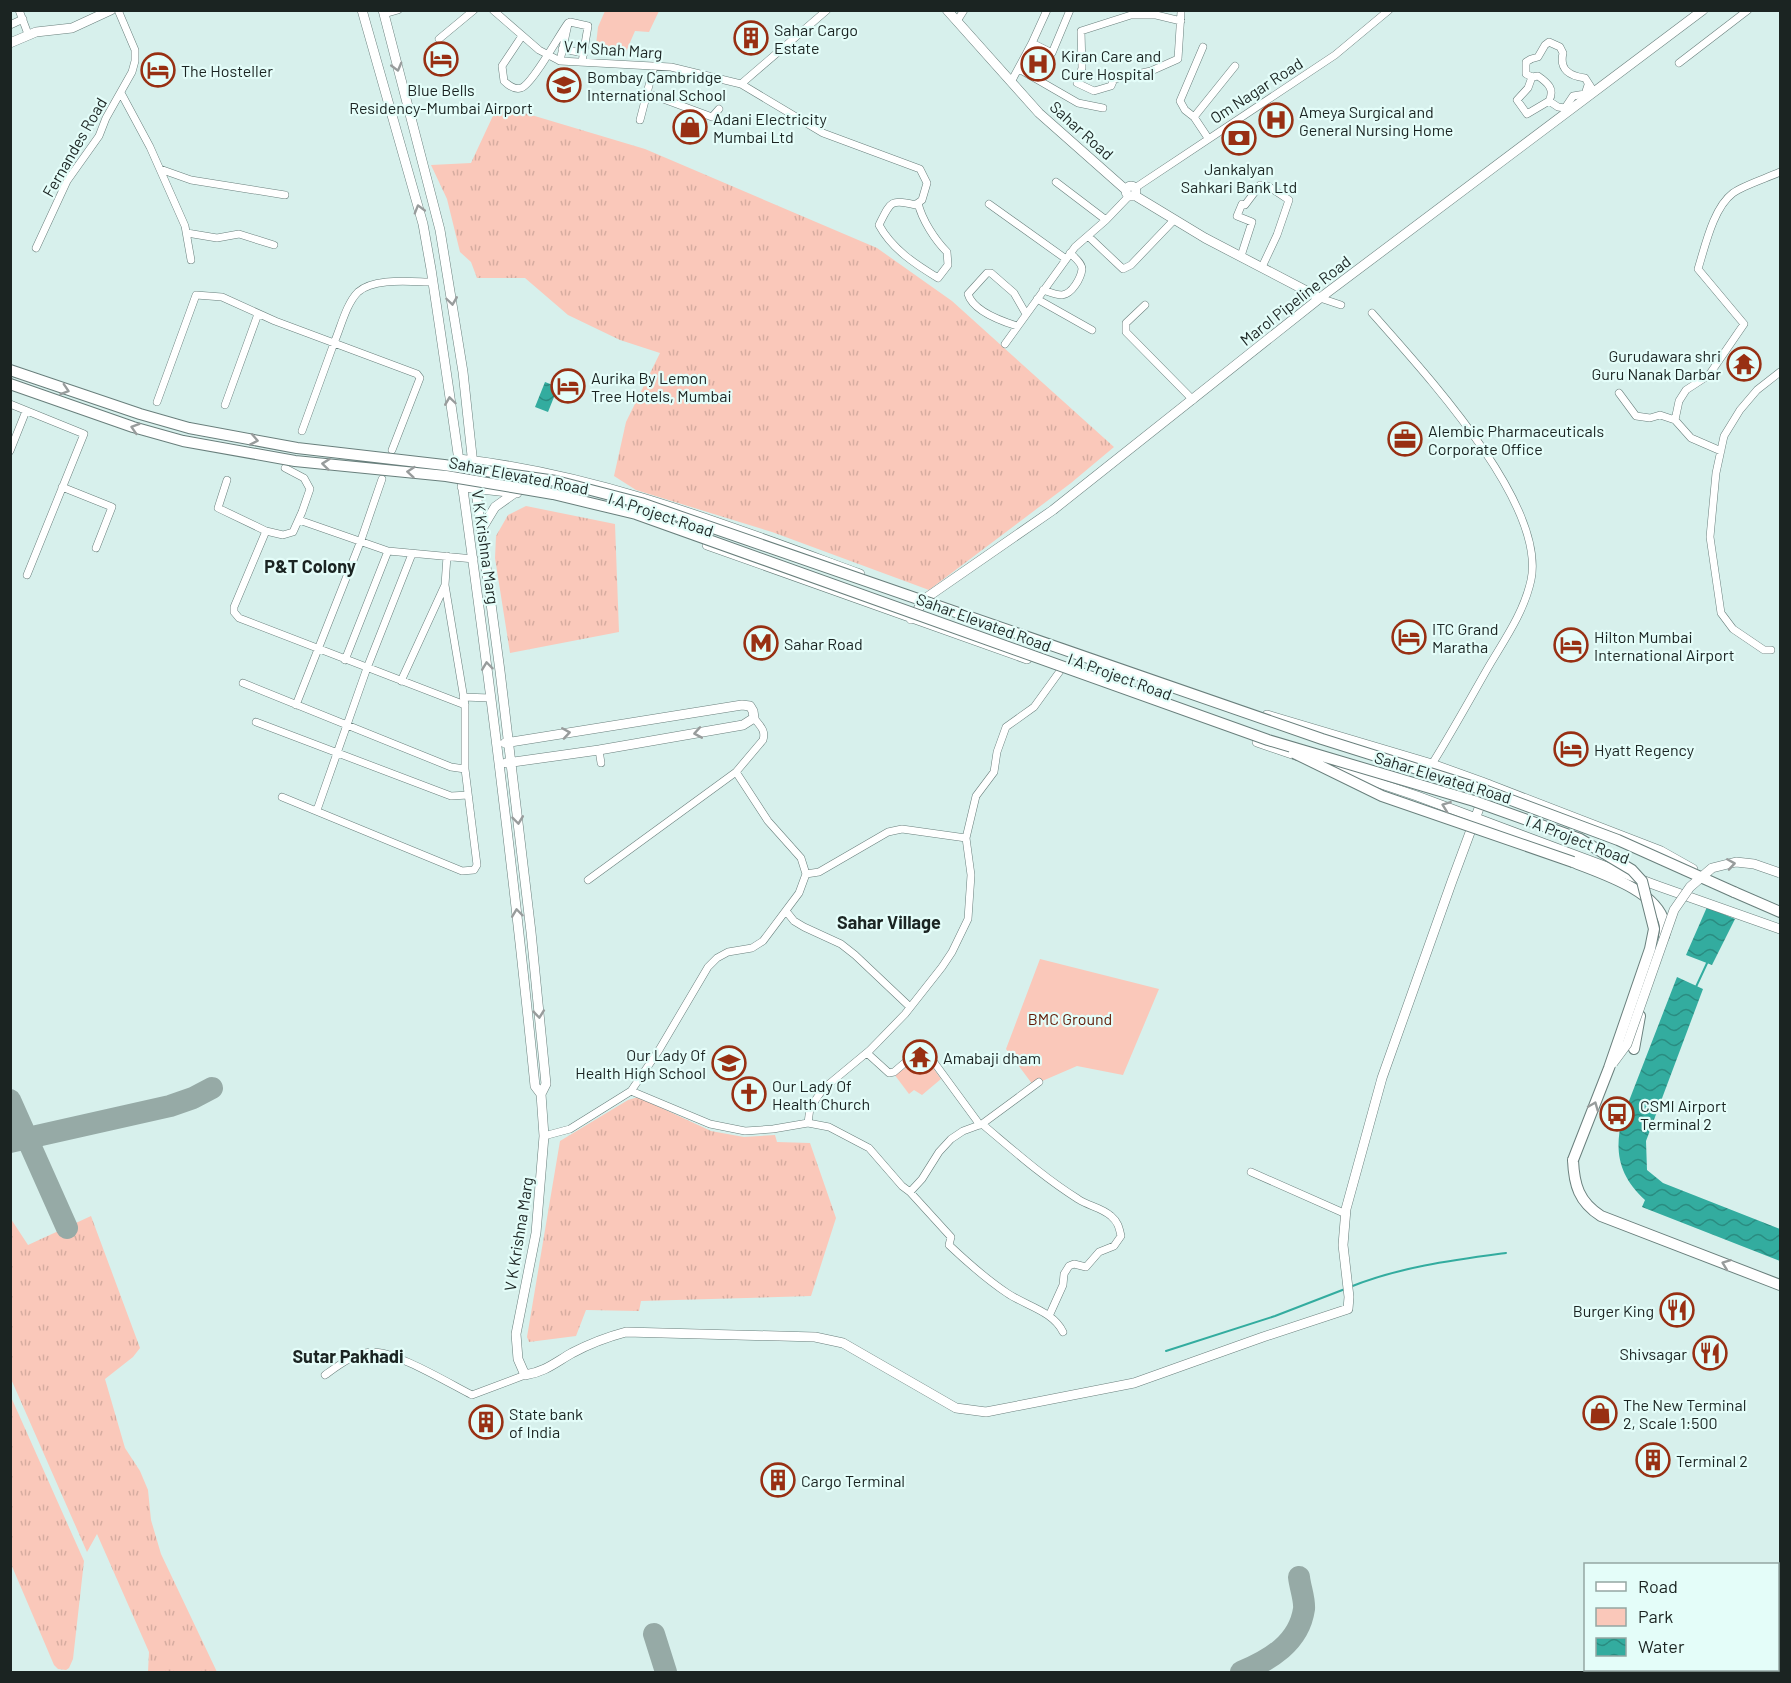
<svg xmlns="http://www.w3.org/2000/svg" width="1791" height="1683" viewBox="0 0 1791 1683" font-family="Barlow,sans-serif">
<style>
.grass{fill:url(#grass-tufts)}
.park{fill:#fac8ba}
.water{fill:url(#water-waves)}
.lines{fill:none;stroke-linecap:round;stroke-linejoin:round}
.stream{stroke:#33ac9f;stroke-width:2}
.taxiway{stroke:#96aaa6;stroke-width:22}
.street-casing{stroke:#697f7c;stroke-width:8}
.secondary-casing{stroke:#697f7c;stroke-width:10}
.primary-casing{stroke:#697f7c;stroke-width:12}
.street{stroke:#fff;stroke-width:7}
.secondary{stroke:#fff;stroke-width:9}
.primary{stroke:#fff;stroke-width:10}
.secondary-bridge-casing{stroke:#697f7c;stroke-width:10;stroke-linecap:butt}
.primary-bridge-casing{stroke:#697f7c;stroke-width:12;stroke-linecap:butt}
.secondary-bridge{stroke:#fff;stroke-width:9}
.primary-bridge{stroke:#fff;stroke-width:10}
.oneway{stroke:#989c9c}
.labels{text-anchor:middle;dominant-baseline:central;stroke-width:4.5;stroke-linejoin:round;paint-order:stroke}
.poi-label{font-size:16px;fill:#1b2422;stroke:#e4fdf9;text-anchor:start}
.street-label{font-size:16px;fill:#1b2422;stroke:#e4fdf9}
.park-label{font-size:16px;fill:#611904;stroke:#e4fdf9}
.neighbourhood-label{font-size:18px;font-weight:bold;fill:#1b2422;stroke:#e4fdf9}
</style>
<defs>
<pattern id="grass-tufts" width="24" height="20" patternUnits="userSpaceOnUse" patternTransform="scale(1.5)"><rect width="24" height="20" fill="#fac8ba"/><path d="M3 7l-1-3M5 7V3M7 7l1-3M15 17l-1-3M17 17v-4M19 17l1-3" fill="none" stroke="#d6aca0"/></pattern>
<pattern id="water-waves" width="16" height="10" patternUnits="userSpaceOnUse" patternTransform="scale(1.5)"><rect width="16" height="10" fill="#33ac9f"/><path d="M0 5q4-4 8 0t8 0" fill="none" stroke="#2a8c81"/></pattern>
</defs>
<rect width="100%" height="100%" fill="#d7f0ec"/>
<path class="grass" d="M498,105l147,44 232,99 75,53 162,146 -43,36 -142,107 -157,-58 -136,-42 -22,-14 12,-54 34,-69 -40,-13 -52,-25 -43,-37h-48l-6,-16 -11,-10 -13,-53 -16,-34 40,-2z
M526,506l89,18 4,108 -109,21 -15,-95 1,-22 12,-21z
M638,1097l73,34 33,6 31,-2 2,7 33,1 26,75 -25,78 -170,5 -2,10 -53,-1 -10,26 -47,6 -2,-5 33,-196 68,-41z
M91,1216l49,132 -7,9 -28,22 20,69 15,23 8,19 3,30 10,34 56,118h-69l1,-20 -52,-118 -10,18 -76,-173v-160l17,26z
M11,1397l73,164 -11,98 -4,9 -3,2 -8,-1 -4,-4 -43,-101z"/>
<path class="park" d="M605,11v-1l54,1 -10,21 -14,-1 -10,23 -23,-3 -6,-6 2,-18z
M1040,959l119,30 -36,86 -46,-9 -44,19 -27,-36z
M911,1055l9,12 8,-6 13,18 -19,16 -8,-5 -5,4 -15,-20 14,-7 -2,-6z"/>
<path class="water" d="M545,382l13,5 -10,25 -13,-5z
M1707,907l28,12 -23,46 -26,-10z
M1677,977l26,12 -57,152 1,29 16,13 117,46v32l-138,-54 3,-7c-26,-24 -31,-48 -23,-81z"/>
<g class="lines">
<path class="stream" d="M1695,989l13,-28
M1350,1287c49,-20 104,-27 156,-34
M1166,1351l109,-35 70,-27"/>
<path class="taxiway" d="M10,1100l57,128
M10,1142l160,-36 23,-8 19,-10
M654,1634l12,38
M1241,1672c29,-12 58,-29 63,-63 1,-9 -4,-22 -5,-32"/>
<defs>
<path id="street" d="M19,10l9,24
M493,10l46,40 21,11 111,6 70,17 86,-74
M384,14l14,-4
M957,21l7,-11
M1181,21l-25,-6h-25l-50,16 1,37 -5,15 17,8 17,-5 3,-7 37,-8 27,-12 3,-47v-2
M10,25l13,-6
M522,36l-20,30 2,15c4,4 10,9 17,7 11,-3 38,-53 47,-65
M439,39l35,-29
M1032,43l15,-33
M562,49l22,4
M560,61l8,-37 2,-2 18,4 -6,36
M1679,63l69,-53
M1019,69l59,34 25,5
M1532,77l-4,11 -11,12 10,14 22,-13
M1011,82l21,-39 20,10 18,-43
M741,84l82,49 97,36 7,14 -5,17 -7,5c-25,-7 -25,-2 -36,20 13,24 36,39 59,53l10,-13 -1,-13c-12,-12 -25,-32 -29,-49
M1588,85l-3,9 -12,2 -8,12 -7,-1 -9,-6c6,-12 -1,-18 -11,-25l-6,1 -6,-3v-12l5,-3 7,-2 7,-12 4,-3 11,5 3,6c-4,17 7,23 22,25l9,14
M121,93l29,54 35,79 6,34
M647,93l65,24 7,-8
M1194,117l-9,-7 -5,-9 23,-54
M640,120l14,-54
M1208,138l-14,-21 41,-51
M160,169l31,11 94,15
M1056,182l50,38
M1135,188l200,-133 54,-45
M989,204l77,55
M187,233l30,5 22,-4 35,11
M1088,236l35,33 8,-4 43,-45
M36,248l31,-67 32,-45 7,-18 26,-46 3,-11v-11l-17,-40
M1241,256l11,-34 -15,-6 5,-12 3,1 15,-20 8,1 21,14 -12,35 -15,32
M1043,290c6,2 13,5 19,5 10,-1 19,-17 20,-26 0,-6 -8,-12 -12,-16
M1320,298l21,7
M1037,299l55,31
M1145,305l-19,18v9l67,68
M1372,313c49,56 175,190 159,267 -7,32 -26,59 -42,86 -19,33 -37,66 -57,98
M1017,326c-16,-5 -44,-15 -49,-32l19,-21h4l23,20 12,21
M1005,344l70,-97 31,-27 23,-24
M1619,393l17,23 14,2 10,-3 15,5
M157,402l39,-107 26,2 53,24 59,22c7,-16 12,-39 24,-51 16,-15 55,-10 75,-10
M10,404l74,30 -57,141
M225,405l33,-91
M302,431l32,-88 83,31 3,4 -28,72
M10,451l16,-40
M1721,451l-30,-13 -16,-18 4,-19 7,-11 23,-15 35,-51 -46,-55c7,-22 15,-61 35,-76 11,-8 34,-15 47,-21
M227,480l-9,28 48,23 17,4 10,-3 9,-20 8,-23 -6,-11 -19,-10
M62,487l50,20 -16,41
M299,520l89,31
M266,531l-32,76v5l5,6 226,87
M1771,650h-7l-31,-21 -12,-16 -11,-76 6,-64 8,-37 16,-26 17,-20 23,-18
M345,660l43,-109 86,8
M401,681l44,-96 2,-29
M243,683l208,84 14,2
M463,697l27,1
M296,705l64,-162 22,-64
M256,722l195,74 17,-1
M599,750l2,13
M282,797l180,74 12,-1 3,-5 -12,-96v-64l-20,-120
M317,810l50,-142 45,-114
M806,874l13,-2 69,-40 14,-3 64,9
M588,880l148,-108 27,-32c3,-10 -3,-14 -9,-22
M786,911l8,10 10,6 37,17 14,11 55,52
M867,1053l22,20 5,-1 28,-24 3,2 55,75
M631,1091l79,33 35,7 28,-2 35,-6 21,4 40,21 33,38 8,6 12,-13 17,-27 12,-13 12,-8 19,-7 57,-42
M808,1123l2,-15 13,-19 47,-39 35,-36 37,-47 10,-15 16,-33 3,-44 -5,-37 10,-42 18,-24 3,-20 9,-25 28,-20 26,-36
M982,1124c31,26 61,53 96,75 10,7 23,8 33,17 7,6 8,11 10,20l-7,10 -15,6 -13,15 -12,-3 -5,2 -5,8 -1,11 -14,31
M544,1136l26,-7 61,-38 28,-41 49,-83 9,-9 11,-6 24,-4 11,-7 36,-48 7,-19 -5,-16 -33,-37 -32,-49
M1251,1172l95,42
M910,1192l41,45 -2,8c18,17 37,34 58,48 19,13 46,18 56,39
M325,1375c14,-10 28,-21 46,-23 23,-2 79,32 101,43l53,-20"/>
<path id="secondary" d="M362,10l61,214 8,45c41,272 77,544 104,817l6,8 3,42 -8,97 -20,101 2,25 7,16c20,-3 31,-13 47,-22 17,-9 35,-16 54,-21l189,5 28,6 113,65 30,4 148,-29 129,-46 85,-28 1,-12 -6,-52 3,-36 36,-131 70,-197 36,-97
M383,10l57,220 23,142 10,93
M947,10l92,103 87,77
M10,43l26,-11 36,-4 39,-18
M1126 191a5 5 0 1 1 10 0a5 5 0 1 1-10 0Z
M1134,195l71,43 115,60
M459,459c139,15 270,67 401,115
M475,484l25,187 31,261 15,152 -5,10
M462,487l55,6
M481,530l14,-23 21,-15
M707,545l320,114
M911,619l15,-21 127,-88 267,-212 383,-288
M1267,715l165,49 50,18 179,69 32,18
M1257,742l41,14
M505,743l237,-38 8,1 3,5 1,7 -11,7 -144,25 -93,13
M1331,767l86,29 241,90 122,43"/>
<path id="primary" d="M1573,862c27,11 83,28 91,60 1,4 1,10 0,14
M1734,892l46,20
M1634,1049l6,-33
M1573,1160c1,25 6,42 28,56l179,69"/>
</defs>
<use href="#street" class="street-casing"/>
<use href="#secondary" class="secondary-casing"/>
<use href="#primary" class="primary-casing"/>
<use href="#street" class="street"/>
<use href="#secondary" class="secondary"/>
<use href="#primary" class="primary"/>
<defs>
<path id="secondary-bridge" d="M1613,1063l14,-19 47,-134 16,-23 22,-19 24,-6 18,2 26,9"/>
<path id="primary-bridge" d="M10,370l130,44 49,14 108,20 147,17 112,16 85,22 681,236 165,52 131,49 116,52
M10,384l123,43 50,14 112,20 151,15 107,18 83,20 632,226 206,61 106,38 52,31 10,11 12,48 -4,20 -41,119 -36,92
M1294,753l88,43 191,66"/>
</defs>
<use href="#secondary-bridge" class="secondary-bridge-casing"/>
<use href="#primary-bridge" class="primary-bridge-casing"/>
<use href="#secondary-bridge" class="secondary-bridge"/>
<use href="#primary-bridge" class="primary-bridge"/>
</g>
<defs><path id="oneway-chevron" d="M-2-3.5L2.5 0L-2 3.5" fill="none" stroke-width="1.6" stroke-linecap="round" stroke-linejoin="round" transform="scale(1.5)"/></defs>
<g class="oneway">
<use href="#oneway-chevron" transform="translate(397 67) rotate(75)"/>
<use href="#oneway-chevron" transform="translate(419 209) rotate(-106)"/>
<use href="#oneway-chevron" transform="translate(452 301) rotate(82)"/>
<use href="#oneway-chevron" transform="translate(65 390) rotate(18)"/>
<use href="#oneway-chevron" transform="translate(450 401) rotate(-98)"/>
<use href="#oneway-chevron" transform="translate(135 428) rotate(-163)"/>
<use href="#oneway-chevron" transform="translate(254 440) rotate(11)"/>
<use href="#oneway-chevron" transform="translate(326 464) rotate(-174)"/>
<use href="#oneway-chevron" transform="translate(411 472) rotate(-175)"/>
<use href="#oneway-chevron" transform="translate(487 666) rotate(-97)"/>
<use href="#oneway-chevron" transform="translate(566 733) rotate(-9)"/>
<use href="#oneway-chevron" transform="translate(698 733) rotate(170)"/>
<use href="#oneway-chevron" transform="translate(1446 806) rotate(-160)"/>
<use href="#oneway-chevron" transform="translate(518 820) rotate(83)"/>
<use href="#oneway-chevron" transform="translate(1731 864) rotate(-9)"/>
<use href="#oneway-chevron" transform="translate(517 913) rotate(-97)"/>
<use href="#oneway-chevron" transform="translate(539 1014) rotate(84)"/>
<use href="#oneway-chevron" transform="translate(1594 1106) rotate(-68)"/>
<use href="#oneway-chevron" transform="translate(1726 1264) rotate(-159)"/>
</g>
<defs>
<symbol id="building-ring" viewBox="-11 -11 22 22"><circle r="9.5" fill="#e4fdf9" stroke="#983013" stroke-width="1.5"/><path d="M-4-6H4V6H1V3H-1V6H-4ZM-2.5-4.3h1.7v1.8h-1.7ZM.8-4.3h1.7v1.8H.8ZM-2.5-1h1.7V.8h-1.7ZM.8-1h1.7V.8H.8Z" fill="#983013"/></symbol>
<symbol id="hotel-ring" viewBox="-11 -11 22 22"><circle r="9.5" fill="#e4fdf9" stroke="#983013" stroke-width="1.5"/><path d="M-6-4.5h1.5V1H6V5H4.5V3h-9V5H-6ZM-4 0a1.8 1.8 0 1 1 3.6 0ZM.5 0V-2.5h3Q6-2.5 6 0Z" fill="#983013"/></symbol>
<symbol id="hospital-ring" viewBox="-11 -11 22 22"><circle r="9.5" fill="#e4fdf9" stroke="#983013" stroke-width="1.5"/><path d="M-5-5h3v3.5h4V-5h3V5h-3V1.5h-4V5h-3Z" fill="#983013"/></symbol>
<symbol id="school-ring" viewBox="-11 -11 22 22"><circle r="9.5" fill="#e4fdf9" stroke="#983013" stroke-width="1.5"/><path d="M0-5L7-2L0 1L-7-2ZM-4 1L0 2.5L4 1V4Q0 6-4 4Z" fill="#983013"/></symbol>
<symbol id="shop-ring" viewBox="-11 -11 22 22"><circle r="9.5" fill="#e4fdf9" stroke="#983013" stroke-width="1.5"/><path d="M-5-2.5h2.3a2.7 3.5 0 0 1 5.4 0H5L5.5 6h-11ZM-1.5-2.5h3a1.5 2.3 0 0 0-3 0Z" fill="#983013"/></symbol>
<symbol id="bank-ring" viewBox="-11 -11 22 22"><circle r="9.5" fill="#e4fdf9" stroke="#983013" stroke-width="1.5"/><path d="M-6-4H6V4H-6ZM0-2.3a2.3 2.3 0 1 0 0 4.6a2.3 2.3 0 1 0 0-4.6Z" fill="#983013"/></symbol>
<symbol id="temple-ring" viewBox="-11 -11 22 22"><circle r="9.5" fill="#e4fdf9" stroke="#983013" stroke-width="1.5"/><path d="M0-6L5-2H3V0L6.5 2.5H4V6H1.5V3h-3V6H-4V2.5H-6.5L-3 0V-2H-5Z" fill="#983013"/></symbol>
<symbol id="office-ring" viewBox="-11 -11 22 22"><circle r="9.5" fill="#e4fdf9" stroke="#983013" stroke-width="1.5"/><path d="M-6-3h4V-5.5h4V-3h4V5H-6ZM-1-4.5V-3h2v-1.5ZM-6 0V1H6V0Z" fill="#983013"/></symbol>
<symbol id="metro-ring" viewBox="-11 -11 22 22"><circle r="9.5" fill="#e4fdf9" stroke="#983013" stroke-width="1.5"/><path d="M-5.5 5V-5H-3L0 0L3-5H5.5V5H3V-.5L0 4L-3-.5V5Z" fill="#983013"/></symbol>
<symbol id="church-ring" viewBox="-11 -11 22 22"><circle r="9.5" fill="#e4fdf9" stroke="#983013" stroke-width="1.5"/><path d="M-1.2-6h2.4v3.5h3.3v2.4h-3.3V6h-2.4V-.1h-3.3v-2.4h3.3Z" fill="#983013"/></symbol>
<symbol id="bus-ring" viewBox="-11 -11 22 22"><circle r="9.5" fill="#e4fdf9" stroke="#983013" stroke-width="1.5"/><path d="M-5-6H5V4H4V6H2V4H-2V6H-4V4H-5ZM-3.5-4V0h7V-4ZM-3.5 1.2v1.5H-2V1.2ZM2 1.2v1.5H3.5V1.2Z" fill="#983013"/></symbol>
<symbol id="restaurant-ring" viewBox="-11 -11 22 22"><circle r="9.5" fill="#e4fdf9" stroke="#983013" stroke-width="1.5"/><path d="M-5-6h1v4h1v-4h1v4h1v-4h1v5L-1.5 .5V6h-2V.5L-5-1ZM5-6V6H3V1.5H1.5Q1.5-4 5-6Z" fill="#983013"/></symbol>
</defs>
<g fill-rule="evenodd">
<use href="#building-ring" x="732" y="19" width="38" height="38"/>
<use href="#hotel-ring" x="422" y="40" width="38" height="38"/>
<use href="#hospital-ring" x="1019" y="45" width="38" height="38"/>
<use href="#hotel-ring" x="139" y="51" width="38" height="38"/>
<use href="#school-ring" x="545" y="66" width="38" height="38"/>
<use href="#hospital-ring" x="1257" y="101" width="38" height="38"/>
<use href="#shop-ring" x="671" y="108" width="38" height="38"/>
<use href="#bank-ring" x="1220" y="119" width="38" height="38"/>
<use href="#temple-ring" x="1725" y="345" width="38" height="38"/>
<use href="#hotel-ring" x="549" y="367" width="38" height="38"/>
<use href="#office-ring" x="1386" y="420" width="38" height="38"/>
<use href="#hotel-ring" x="1390" y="618" width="38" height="38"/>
<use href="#metro-ring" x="742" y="624" width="38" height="38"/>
<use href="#hotel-ring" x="1552" y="626" width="38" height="38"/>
<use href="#hotel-ring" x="1552" y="730" width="38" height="38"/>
<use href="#temple-ring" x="901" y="1038" width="38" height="38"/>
<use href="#school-ring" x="710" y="1044" width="38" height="38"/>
<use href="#church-ring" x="730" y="1075" width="38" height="38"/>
<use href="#bus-ring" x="1598" y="1095" width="38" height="38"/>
<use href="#restaurant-ring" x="1658" y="1291" width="38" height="38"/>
<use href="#restaurant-ring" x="1691" y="1334" width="38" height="38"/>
<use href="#shop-ring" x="1581" y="1394" width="38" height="38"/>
<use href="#building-ring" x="467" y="1403" width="38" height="38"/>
<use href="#building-ring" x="1634" y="1441" width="38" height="38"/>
<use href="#building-ring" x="759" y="1461" width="38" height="38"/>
</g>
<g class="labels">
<g class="poi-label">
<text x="774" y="29">Sahar Cargo<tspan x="774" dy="18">Estate</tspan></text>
<text x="1061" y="55">Kiran Care and<tspan x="1061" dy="18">Cure Hospital</tspan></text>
<text x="181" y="70">The Hosteller</text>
<text x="587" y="76">Bombay Cambridge<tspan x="587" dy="18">International School</tspan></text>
<text x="441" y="89" text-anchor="middle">Blue Bells<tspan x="441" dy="18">Residency-Mumbai Airport</tspan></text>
<text x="1299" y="111">Ameya Surgical and<tspan x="1299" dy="18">General Nursing Home</tspan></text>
<text x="713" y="118">Adani Electricity<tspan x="713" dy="18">Mumbai Ltd</tspan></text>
<text x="1239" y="168" text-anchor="middle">Jankalyan<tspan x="1239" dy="18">Sahkari Bank Ltd</tspan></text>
<text x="1721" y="355" text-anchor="end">Gurudawara shri<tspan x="1721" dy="18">Guru Nanak Darbar</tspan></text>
<text x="591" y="377">Aurika By Lemon<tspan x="591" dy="18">Tree Hotels, Mumbai</tspan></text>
<text x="1428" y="430">Alembic Pharmaceuticals<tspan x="1428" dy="18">Corporate Office</tspan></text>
<text x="1432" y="628">ITC Grand<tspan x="1432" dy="18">Maratha</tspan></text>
<text x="1594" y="636">Hilton Mumbai<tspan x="1594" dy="18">International Airport</tspan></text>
<text x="784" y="643">Sahar Road</text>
<text x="1594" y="749">Hyatt Regency</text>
<text x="706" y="1054" text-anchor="end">Our Lady Of<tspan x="706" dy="18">Health High School</tspan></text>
<text x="943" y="1057">Amabaji dham</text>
<text x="772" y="1085">Our Lady Of<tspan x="772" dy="18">Health Church</tspan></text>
<text x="1640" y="1105">CSMI Airport<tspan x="1640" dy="18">Terminal 2</tspan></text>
<text x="1654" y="1310" text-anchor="end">Burger King</text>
<text x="1687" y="1353" text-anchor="end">Shivsagar</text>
<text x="1623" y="1404">The New Terminal<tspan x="1623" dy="18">2, Scale 1:500</tspan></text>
<text x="509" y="1413">State bank<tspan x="509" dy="18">of India</tspan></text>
<text x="1676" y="1460">Terminal 2</text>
<text x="801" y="1480">Cargo Terminal</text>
</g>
<g class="street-label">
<text transform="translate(613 49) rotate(4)">V M Shah Marg</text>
<text transform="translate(1256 90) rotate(-33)">Om Nagar Road</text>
<text transform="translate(1082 130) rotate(42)">Sahar Road</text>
<text transform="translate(74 147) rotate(-60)">Fernandes Road</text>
<text transform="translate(1295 300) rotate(-38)">Marol Pipeline Road</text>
<text transform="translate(519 475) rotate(11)">Sahar Elevated Road</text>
<text transform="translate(661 514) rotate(18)">I A Project Road</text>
<text transform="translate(486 547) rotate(82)">V K Krishna Marg</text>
<text transform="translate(984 622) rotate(20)">Sahar Elevated Road</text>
<text transform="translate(1120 676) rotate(20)">I A Project Road</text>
<text transform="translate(1443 777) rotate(17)">Sahar Elevated Road</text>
<text transform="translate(1578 839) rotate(21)">I A Project Road</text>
<text transform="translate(518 1234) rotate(-81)">V K Krishna Marg</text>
</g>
<g class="park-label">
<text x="1070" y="1018">BMC Ground</text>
</g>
<g class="neighbourhood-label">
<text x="310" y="566">P&amp;T Colony</text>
<text x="889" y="922">Sahar Village</text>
<text x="348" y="1356">Sutar Pakhadi</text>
</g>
</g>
<rect width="1791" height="1683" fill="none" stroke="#1b2422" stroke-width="24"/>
<rect x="1584" y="1563" width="195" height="108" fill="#e4fdf9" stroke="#94a6a3" stroke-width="1.5"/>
<rect x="1596" y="1582" width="30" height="9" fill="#ffffff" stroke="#94a6a3" stroke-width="1.5"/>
<text x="1638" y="1593" font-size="18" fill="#1b2422">Road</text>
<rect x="1596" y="1608" width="30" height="18" fill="#fac8ba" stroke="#94a6a3" stroke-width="1.5"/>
<text x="1638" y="1623" font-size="18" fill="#1b2422">Park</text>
<rect x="1596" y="1638" width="30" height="18" fill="url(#water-waves)" stroke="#94a6a3" stroke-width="1.5"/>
<text x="1638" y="1653" font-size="18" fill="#1b2422">Water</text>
</svg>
